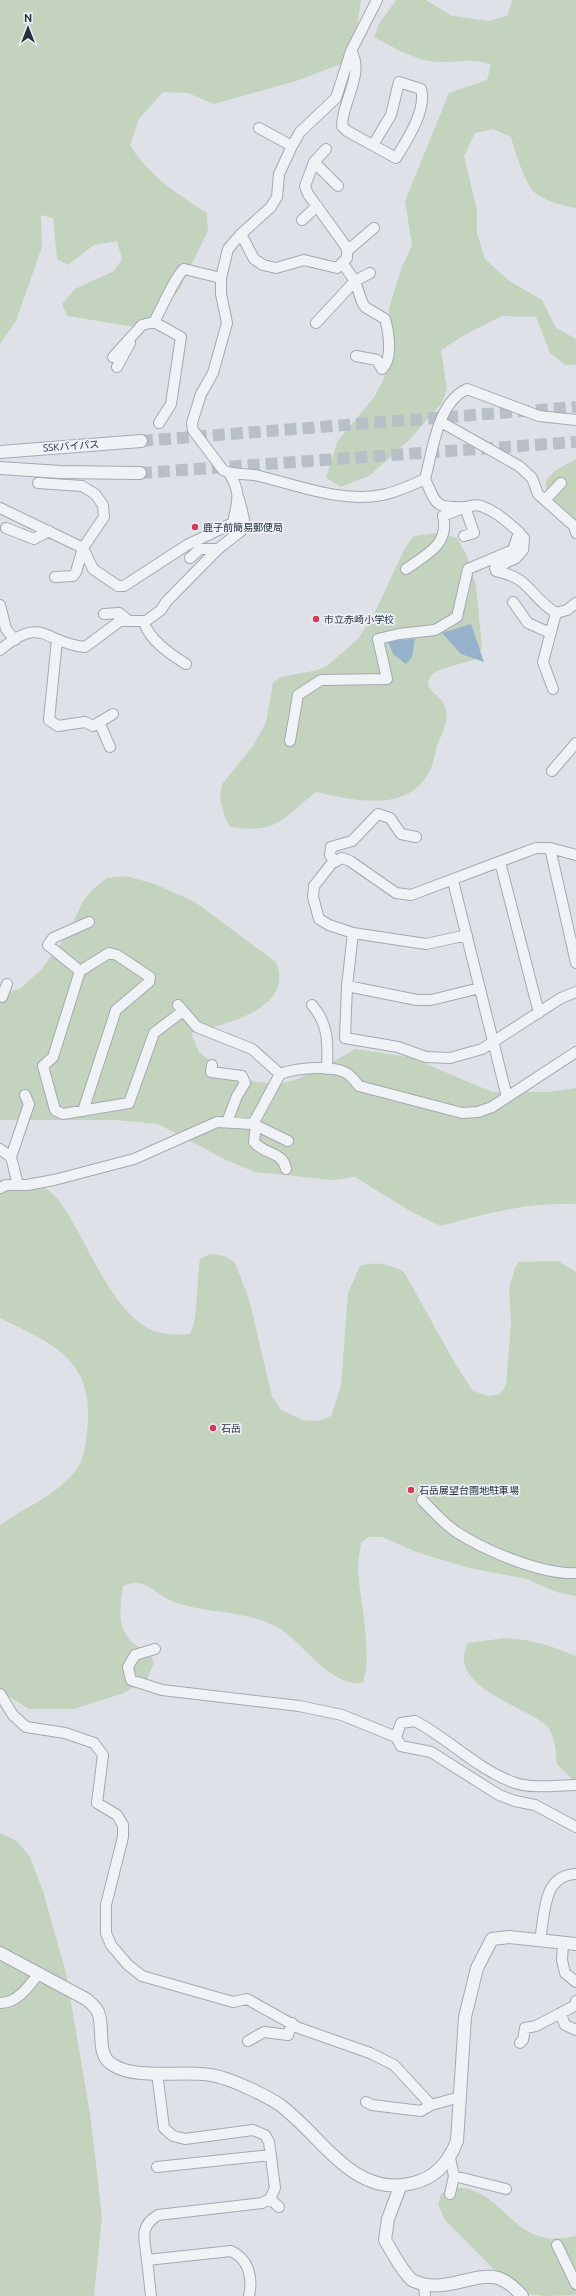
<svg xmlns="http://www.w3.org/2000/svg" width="576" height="2296" viewBox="0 0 576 2296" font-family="Ubuntu,'Noto Sans JP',sans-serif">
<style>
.green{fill:#c4d3be}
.water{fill:#96b2cb}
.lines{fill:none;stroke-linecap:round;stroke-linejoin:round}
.tertiary-tunnel{stroke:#b9bfc6;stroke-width:12;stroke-dasharray:12 6;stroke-linecap:butt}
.minor-casing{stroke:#a3a9b2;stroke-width:12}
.tertiary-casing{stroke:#a3a9b2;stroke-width:14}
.minor{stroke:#f0f3f6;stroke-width:10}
.tertiary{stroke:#f0f3f6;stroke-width:12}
.poi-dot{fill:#d63a59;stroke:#edf1f6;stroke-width:1.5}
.labels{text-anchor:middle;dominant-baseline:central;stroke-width:3.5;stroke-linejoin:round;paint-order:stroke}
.street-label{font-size:10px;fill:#263140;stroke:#edf1f6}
.poi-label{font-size:10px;fill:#263140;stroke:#edf1f6;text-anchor:start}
</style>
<rect width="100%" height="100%" fill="#dee2e8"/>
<path class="green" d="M0,0h361l-5,35 -15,29 -45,17 -82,23 -26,-11 -25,-1 -24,27 -9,26c18,30 47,49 77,68l1,18 -28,57 -23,31 -22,8 -68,-11 -5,-12 13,-15 39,-18 8,-12 -5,-18 -23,4 -26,20 -11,-6 -4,-41 -12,-3 1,32 -26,74 -16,23z
M396,0h30l26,16 38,5 18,-6 4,-15h64v208c-10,-1 -36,-9 -43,-17 -8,-9 -19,-42 -22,-54l-18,-8 -18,4 -11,23 13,54v23l8,26 23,21 34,20 14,28 20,11v26h-11l-15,-12 -14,-36 -34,-1 -36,18 -25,16 6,39 -5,14 -32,36 -41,37 -28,11 -15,-9 11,-36 38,-46 20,-40 -6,-48 12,-39 11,-23 -7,-45 44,-108 38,-13 4,-15c-20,-9 -41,0 -62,-4 -20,-4 -38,-15 -55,-24l5,-13z
M576,459v64l-30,-28v-15l10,-10z
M437,533l20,5 9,16 10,31 6,62 -5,12c-11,4 -40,9 -46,17 -10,13 11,20 14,30 5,13 -3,27 -8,40 -2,9 -4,19 -8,26 -21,42 -77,28 -113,20 -35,27 -37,42 -86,35l-5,-9 -5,-20 2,-14 31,-38 13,-24 7,-39 7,-6 38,-7 9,-4 31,-27 15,-23 32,-68 9,-12z
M126,876l29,8 40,18 81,60c19,48 -52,62 -85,71l8,19 19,15 17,11 23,4 19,2 18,-4 29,-13 31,-18 55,8 82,35h55l29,-4v116c-47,-2 -89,9 -135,22l-31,-15 -55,-34 -23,3 -77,-8 -29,-12 -68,-36 -42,-4h-116v-125l21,-7 20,-18 27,-37 15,-32 10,-12 14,-11z
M0,1180c15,0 34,-1 47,9 13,9 21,25 29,39 17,30 43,90 78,103 12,4 23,4 36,3 9,-18 6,-53 10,-75l10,-5 15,2 10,7 14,36 23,97 9,14 22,10 16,1 12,-5 10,-30 7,-93 12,-27c19,-5 27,-2 44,6l52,93 17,26 16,5 11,-2 6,-9 5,-62 -2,-35 6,-20 4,-6 39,-1 18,11v324l-20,-4 -29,-13 -58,-11 -50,-15 -37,-16h-14l-7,6c-1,9 -3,18 -3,27 2,32 15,84 5,113 -36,3 -59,-41 -86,-56 -31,-17 -68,-13 -100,-24 -21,-6 -30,-28 -54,-17 -3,17 -6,41 7,54 10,11 18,7 24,23l-7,16 -23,14 -50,16h-45l-29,-18v-166c24,-17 52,-28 72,-50 12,-13 13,-26 15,-43 9,-71 -32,-87 -87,-114z
M505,1638c26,1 47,8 71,18v127l-19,-19c-1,-12 -2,-31 -12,-40 -22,-18 -100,-39 -77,-81z
M0,1833l17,8 13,16 13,34 23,82 24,140 12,104 -8,79h-94z
M449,2188c6,0 13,-1 19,1 30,7 45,42 74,48 11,3 23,1 34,-1v59l-33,1 -27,-4 -71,-72 -7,-16 3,-10z"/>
<path class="water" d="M471,624l13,38 -23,-8 -19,-21z
M415,639l-3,18 -6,7 -13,-10 -5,-13z"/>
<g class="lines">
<path class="tertiary-tunnel" d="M141,441l435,-34
M140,473l436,-31"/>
<defs>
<path id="minor" d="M377,0l-26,51 -15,47 -36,34 -8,14 -13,28 -2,23 -6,10 -30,27 -13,15 -7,29v16l6,29 -14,50 -12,21 -9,29 1,7 30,40c11,6 24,3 36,6 38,9 83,27 123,19 15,-3 30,-10 43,-16 8,-29 12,-76 42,-90l72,27 37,4
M351,51c14,22 -9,51 -9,75l5,5 49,27c11,-18 31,-48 25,-69l-22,-7 -8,33 -18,30
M259,128l33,18
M314,162l12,-13
M302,220l15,-14
M241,234l13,25 9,6 13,3 28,-8 33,8 10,-10v-10l-39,-54 -3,-8 9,-24 24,24
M347,251l27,-23
M316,323l39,-42 -12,-17
M356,356l21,4 5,9c11,-10 7,-36 3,-50l-20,-12 -3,-5 -7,-21 15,-8
M113,357l29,-32 12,-3
M117,367l13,-24
M441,422l78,44 13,12 6,16 36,32 2,7
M159,423l12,-19 10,-67 -27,-15c8,-14 20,-44 30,-53l37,9
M38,483l44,3 13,8 8,11 1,12 -21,31 -7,24 -3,4 -18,1
M545,500l16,-17
M0,508l83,40 10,21 25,17h6l63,-41 46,-22c4,-22 9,-29 -4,-50
M6,528l28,11 15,-8
M520,534l4,4 -1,12 -7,8 -21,10 1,3c35,7 33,25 60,42
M190,558l10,-9h18
M406,569c20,-14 44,-25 37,-53l22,-9 9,26 -10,3
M513,602l15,21 22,10
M0,605l6,24 9,11
M104,614l15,-1 10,8
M144,621c3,17 27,34 42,43
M57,640l-8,80 9,6 27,-4 8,4 20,-12
M0,650c43,-36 43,-7 85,-3l35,-26h26l15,-11 5,-8 52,-53 23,-18 3,-12 -5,-20
M553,689l-10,-27 13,-49 11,-3 9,-7
M99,722l11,25
M290,741l8,-46 23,-15 66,-1 -9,-40 21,-5 36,-4 22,-13 11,-48 45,-19 6,-18c-12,-10 -23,-21 -38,-26 -5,-2 -10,0 -15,1 -31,1 -29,-1 -41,-28
M552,771l24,-28
M550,848l26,115
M576,855l-26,-7h-14l-125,47 -15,-2 -46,-32 -8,-3 -10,5 -18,23 -1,11 6,22 10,6 24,8 -6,53 -2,52 53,9 28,10 24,1 32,-9 79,-51 15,-6
M335,862l-5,-7 1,-8 21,-6 26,-27 12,4 11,16 15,3
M500,862l39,151
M453,881l54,216
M353,933l73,11 41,-9
M80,971l-32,-26 5,-7 36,-16
M347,986l70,14h14l49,-12
M0,995l2,2 5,-13
M178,1005l19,22 55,22 28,25
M312,1005c17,19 16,40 15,64
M212,1065l-1,7 31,4 3,7 -8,13 -10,26
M83,1111l33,-101 33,-28 1,-5 -33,-22 -8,-2 -29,18 -27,86 -10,9 12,44 8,4 66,-11 25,-70 29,-22
M253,1124l35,17
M256,1125l-2,17c10,13 29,9 32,27
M0,1149l11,8 7,28
M11,1157l18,-53 -4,-9
M0,1188l6,-3h21l27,-5 80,-21 83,-37 36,2 27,-50c16,-6 54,-10 68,0 4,3 8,8 11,12l103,27 16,-1 14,-5 84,-55
M422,1500c12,12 23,25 36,33 28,18 85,42 118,40
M155,1649l-20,6 -7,12 3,13 31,10 137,16 43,9 54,22 5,9 30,6 68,43 16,6 20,4 41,22
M0,1694l13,21 13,12 39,6 29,10 9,12 -6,48 20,12 6,10v12l-17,68v28l5,12 17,20 14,11 91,26 14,-3 52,29 71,25 24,12 37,40 29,-8
M396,1737l5,-14 14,-2c34,18 63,49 100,62 19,6 41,2 61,2
M540,1940c5,-25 2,-65 36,-66
M563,1943l-1,17 3,13 11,9
M0,2003c18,0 29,-17 39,-30
M560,2013l5,12 11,5
M248,2041l16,-9 24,3 4,-12
M520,2043l3,-3 2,-12 11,-2 40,-21v-4
M366,2102l6,3 49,6 10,-6
M450,2158l4,18 -4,18
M157,2167l114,-12
M454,2176l52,13
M270,2199l9,8
M557,2245l19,39
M147,2260c-2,-20 -9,-33 11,-45l104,-12 8,-4 5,-11 -6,-46 -4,-7 -12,-5 -68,9 -12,-3 -9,-8 -7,-55
M424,2287l1,9
M151,2296l-4,-36 84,-9c18,8 22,27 18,45"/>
<path id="tertiary" d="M0,452l141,-11
M0,468l60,4 80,1
M0,1953l86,46c5,4 9,7 12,13 7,16 -3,43 15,53 27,17 80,2 110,13 14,4 46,19 57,27 42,31 74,94 133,78 23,-5 36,-21 44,-42l8,-124 12,-49 15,-29 17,-2 67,7
M400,2187l-12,32 -3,21c8,13 16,30 27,40 31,16 61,-9 86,-2 9,3 18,11 24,18"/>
</defs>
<use href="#minor" class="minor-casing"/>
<use href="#tertiary" class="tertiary-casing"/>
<use href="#minor" class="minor"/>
<use href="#tertiary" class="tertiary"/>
</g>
<g class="poi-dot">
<circle cx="195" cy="527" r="4"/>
<circle cx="316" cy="619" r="4"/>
<circle cx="213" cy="1428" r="4"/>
<circle cx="411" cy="1490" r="4"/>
</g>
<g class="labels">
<g class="street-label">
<text transform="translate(71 446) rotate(-4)">SSKバイパス</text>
</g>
<g class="poi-label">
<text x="203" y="527">鹿子前簡易郵便局</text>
<text x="324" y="619">市立赤崎小学校</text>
<text x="221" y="1428">石岳</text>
<text x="419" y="1490">石岳展望台園地駐車場</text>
</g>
</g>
<g transform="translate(28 28)" stroke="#edf1f6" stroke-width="3" paint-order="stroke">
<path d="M0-3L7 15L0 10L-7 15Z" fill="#263140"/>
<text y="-6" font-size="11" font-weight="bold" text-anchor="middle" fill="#263140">N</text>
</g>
</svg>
